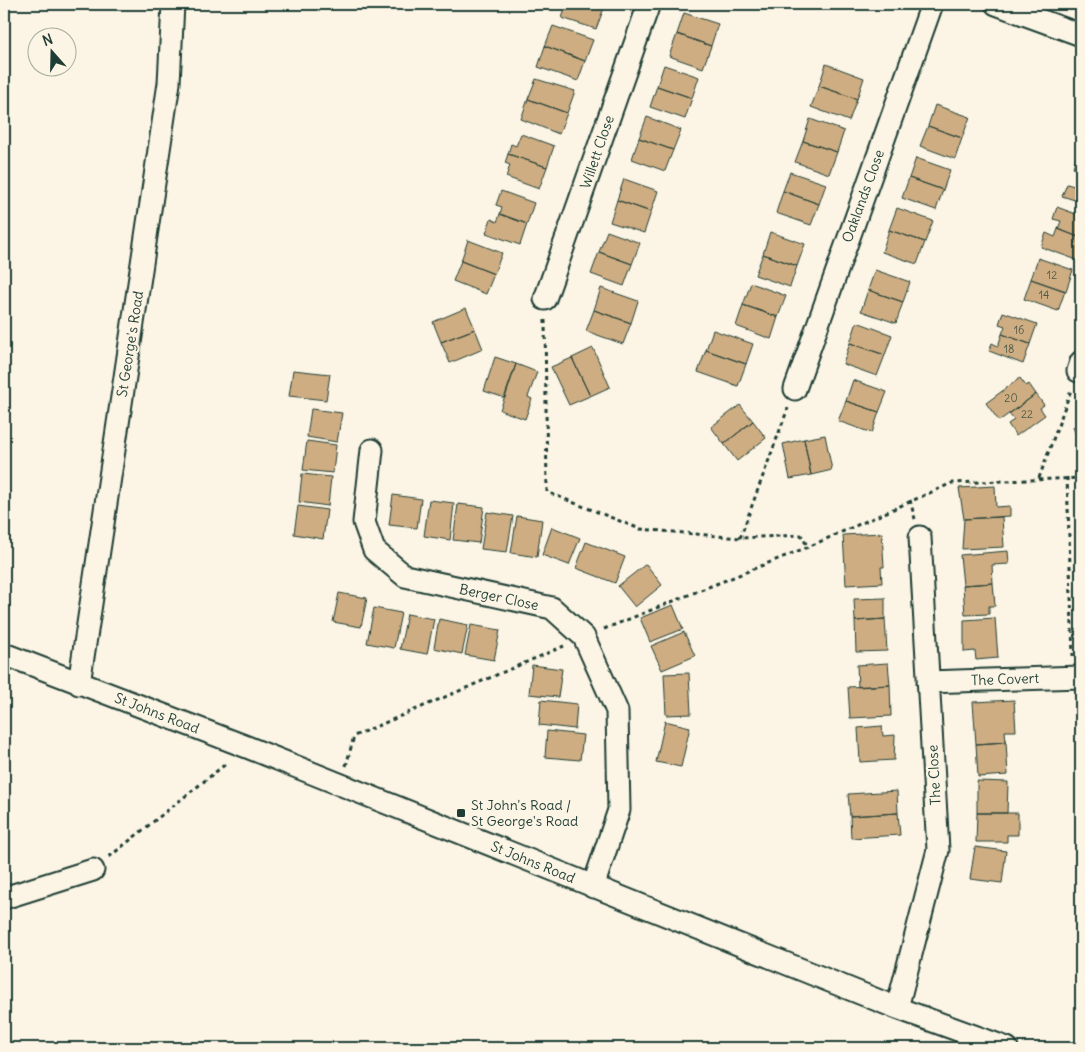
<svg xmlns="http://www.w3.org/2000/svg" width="1085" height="1052" viewBox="0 0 1085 1052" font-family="Delius,sans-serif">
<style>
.building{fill:#cfad82;stroke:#1f3d34}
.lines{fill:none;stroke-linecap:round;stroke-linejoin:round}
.street-casing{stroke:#1f3d34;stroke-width:25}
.path{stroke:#1f3d34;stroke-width:3;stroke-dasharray:4 4;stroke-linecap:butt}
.street{stroke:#fcf5e5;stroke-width:21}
.poi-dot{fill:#1f3d34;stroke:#fcf5e5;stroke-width:2}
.labels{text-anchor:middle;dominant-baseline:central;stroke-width:4.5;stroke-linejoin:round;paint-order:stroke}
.number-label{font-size:11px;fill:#4b5948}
.street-label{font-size:14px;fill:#1f3d34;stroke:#fcf5e5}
.poi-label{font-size:14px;fill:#1f3d34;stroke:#fcf5e5;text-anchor:start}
</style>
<rect width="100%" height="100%" fill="#fcf5e5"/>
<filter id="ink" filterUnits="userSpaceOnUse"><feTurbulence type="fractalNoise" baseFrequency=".02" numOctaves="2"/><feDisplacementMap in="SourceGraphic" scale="10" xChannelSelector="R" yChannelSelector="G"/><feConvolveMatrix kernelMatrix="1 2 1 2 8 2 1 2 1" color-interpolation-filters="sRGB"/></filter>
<g filter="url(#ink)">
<path class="building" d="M567,4h24l13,4 -8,21 -34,-11z
M684,13l34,11 -7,22 -34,-12z
M553,26l40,14 -8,21 -40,-15z
M677,34l34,12 -8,22 -34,-12z
M545,46l40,15 -7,20 -40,-14z
M826,64l38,14 -7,21 -38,-13z
M664,65l35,12 -7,21 -35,-12z
M536,79l39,12 -8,22 -39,-14z
M657,86l35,12 -7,21 -35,-12z
M819,86l38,13 -8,22 -38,-14z
M528,99l39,14 -8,21 -38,-15z
M935,105l35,12 -8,21 -34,-12z
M647,117l34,13 -8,20 -34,-12z
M810,119l34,12 -7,21 -34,-11z
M928,126l34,12 -7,21 -35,-13z
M521,134l33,12 -7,21 -39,-13 3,-10 5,2z
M639,138l34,12 -8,21 -33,-12z
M803,141l34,11 -8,22 -34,-12z
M508,154l39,13 -8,22 -33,-12 4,-12 -5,-2z
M1077,155l4,1v23l-4,-1 3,-8 -7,-3z
M916,158l34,12 -7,20 -34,-12z
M790,172l36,12 -7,20 -36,-13z
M909,178l34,12 -7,20 -34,-12z
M1077,178l4,1v23l-19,-6 5,-12 7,2z
M624,179l34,12 -7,21 -34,-12z
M501,191l33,12 -7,21 -27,-10 2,-7 -6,-2z
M783,191l36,13 -8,21 -35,-12z
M617,200l34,12 -7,21 -34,-11z
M1057,207l24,9v22l-23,-9 3,-8 -8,-2z
M897,208l36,13 -8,21 -36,-12z
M500,214l27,10 -7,21 -34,-12 5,-14 6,3z
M1058,229l23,9v10l-4,12 -36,-13 5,-14 9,4z
M889,230l36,12 -8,22 -35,-12z
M607,231l33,12 -8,21 -33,-12z
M770,232l35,12 -8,22 -34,-12z
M468,240l34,13 -8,21 -33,-13z
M599,252l33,12 -8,22 -33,-12z
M763,254l34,12 -7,21 -35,-12z
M1038,258l35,12 -7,21 -35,-12z
M461,261l33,13 -8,20 -33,-13z
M875,270l35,12 -7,20 -35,-12z
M1031,279l34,12 -7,20 -34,-12z
M751,283l35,13 -8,21 -35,-12z
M601,288l37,13 -7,22 -37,-13z
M868,290l35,12 -7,21 -35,-12z
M743,305l35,12 -7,22 -35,-13z
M466,308l9,21 -34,13 -8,-20z
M594,310l37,13 -8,21 -37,-13z
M1003,312l34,12 -7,20 -28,-10 3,-8 -6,-2z
M857,322l35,13 -7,20 -35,-12z
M475,329l8,20 -33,14 -9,-21z
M713,330l40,14 -7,20 -40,-14z
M1002,334l28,10 -7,20 -34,-13 3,-8 6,3z
M850,343l35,12 -8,21 -34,-12z
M593,348l17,39 -20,9 -18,-38z
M706,350l40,14 -8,22 -40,-14z
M495,357l21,7 -11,34 -21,-7z
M572,358l18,38 -21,9 -18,-38z
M516,364l21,8 -9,25 4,2 -7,20 -25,-9z
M293,370l37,4 -4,26 -37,-4z
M1020,378l6,8 3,-2 7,10 -37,27 -13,-18z
M853,380l34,12 -8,20 -33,-11z
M1036,394l8,11 -4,3 5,7 -29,21 -8,-12 6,-4 -5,-6z
M846,401l33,11 -7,21 -34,-12z
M740,405l13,16 -29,23 -13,-17z
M311,409l31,4 -5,29 -30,-5z
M1081,419v28l-8,-20 8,-3 -2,-4z
M753,421l13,17 -29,23 -13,-17z
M825,435l7,35 -21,5 -7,-36z
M804,439l7,36 -21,4 -7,-35z
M307,441l29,4 -3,28 -30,-3z
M302,474l29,3 -3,29 -29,-4z
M995,486l1,21 14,-1v10l-46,3 -5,-31z
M393,495l28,4 -4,29 -28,-3z
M429,500l25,3 -4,37 -26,-4z
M458,504l26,3 -5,36 -26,-3z
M298,506l29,4 -4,29 -29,-5z
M487,512l26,4 -6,36 -26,-3z
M517,516l25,4 -5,37 -26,-4z
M1002,517l2,30 -42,2 2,-30z
M552,527l28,11 -11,27 -27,-10z
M882,533l2,34h-3l1,16 -36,2 -3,-50z
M586,542l39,15 -10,26 -39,-15z
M1008,551l1,13 -17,1 1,18 -30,2 -3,-30z
M646,564l16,21 -27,22 -17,-21z
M993,583l2,23h-6v8l-24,1 -2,-30z
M339,593l28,5 -6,29 -28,-5z
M885,598v21l-30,2 -1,-22z
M673,605l10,24 -33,13 -10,-24z
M374,608l27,5 -7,35 -27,-5z
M407,614l27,5 -7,35 -27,-5z
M995,618l3,40 -22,2 -1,-9 -11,1v-32z
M439,619l29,6 -6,29 -28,-6z
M885,619l2,32 -31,1 -1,-31z
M471,625l29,5 -6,30 -29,-5z
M684,632l11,24 -33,14 -11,-24z
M888,663l2,22 -32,2 -1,-22z
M532,665l30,4 -4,28 -29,-3z
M689,673l2,41 -25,1 -2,-41z
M890,685l1,31 -41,2 -2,-31z
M541,700l36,4 -2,25 -36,-4z
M1014,700l2,31h-11l1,11 -30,2 -3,-42z
M665,721l25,6 -9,40 -25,-5z
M882,726l1,10 12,-1 -1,25 -34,2 -2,-34z
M547,731l36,4 -3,25 -35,-3z
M1006,742l2,33 -30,2 -2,-33z
M977,781l31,1 -1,31h-30z
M897,791l1,22 -48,3 -2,-22z
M898,813l2,22 -49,3 -1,-22z
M977,813h41v22h-11v7h-31z
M975,847l31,4 -4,32 -32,-4z"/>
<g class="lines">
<defs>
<path id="street" d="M996,4l85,31
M545,299l104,-295
M1078,371l3,-9
M795,389l137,-385
M372,450l-8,72 10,28 31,26 147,32 32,29 33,74 2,99 -26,77
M4,654l243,93 650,261 110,40
M928,682l153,-5
M79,684l90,-601 4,-79
M4,898l89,-28
M897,1008l41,-158 -18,-313"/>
</defs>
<use href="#street" class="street-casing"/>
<path class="path" d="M545,320l2,172 93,37 100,9 61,-3 7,12
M1067,477l6,179
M1039,478l32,-88
M910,500l5,19
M740,538l48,-130
M604,629l204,-82 144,-64 129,-5
M346,766l8,-30 210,-90
M109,857l118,-94"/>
<use href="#street" class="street"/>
</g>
</g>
<rect class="poi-dot" x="456" y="808" width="10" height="10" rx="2.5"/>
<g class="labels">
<g class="number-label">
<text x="1052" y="275">12</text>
<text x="1044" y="295">14</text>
<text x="1019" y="330">16</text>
<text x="1009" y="349">18</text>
<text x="1011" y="398">20</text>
<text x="1027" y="414">22</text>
</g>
<g class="street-label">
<text transform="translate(597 152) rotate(-71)">Willett Close</text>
<text transform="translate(863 196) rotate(-70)">Oaklands Close</text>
<text transform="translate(130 344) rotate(-81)">St George's Road</text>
<text transform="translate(499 597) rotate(12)">Berger Close</text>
<text transform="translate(1005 679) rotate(-2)">The Covert</text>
<text transform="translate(157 713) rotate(21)">St Johns Road</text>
<text transform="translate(934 775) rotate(-93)">The Close</text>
<text transform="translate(533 862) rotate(22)">St Johns Road</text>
</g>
<g class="poi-label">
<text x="471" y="805">St John's Road /<tspan x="471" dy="16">St George's Road</tspan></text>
</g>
</g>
<rect width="1085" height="1052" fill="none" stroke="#fcf5e5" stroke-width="20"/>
<rect x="10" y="10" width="1065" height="1032" fill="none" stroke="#1f3d34" stroke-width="2" filter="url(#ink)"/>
<g transform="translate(52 52) rotate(340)"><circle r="24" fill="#fcf5e5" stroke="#a4ab9e"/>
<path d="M0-4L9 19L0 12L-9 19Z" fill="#1f3d34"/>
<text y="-8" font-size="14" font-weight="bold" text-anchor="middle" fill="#1f3d34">N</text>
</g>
</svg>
